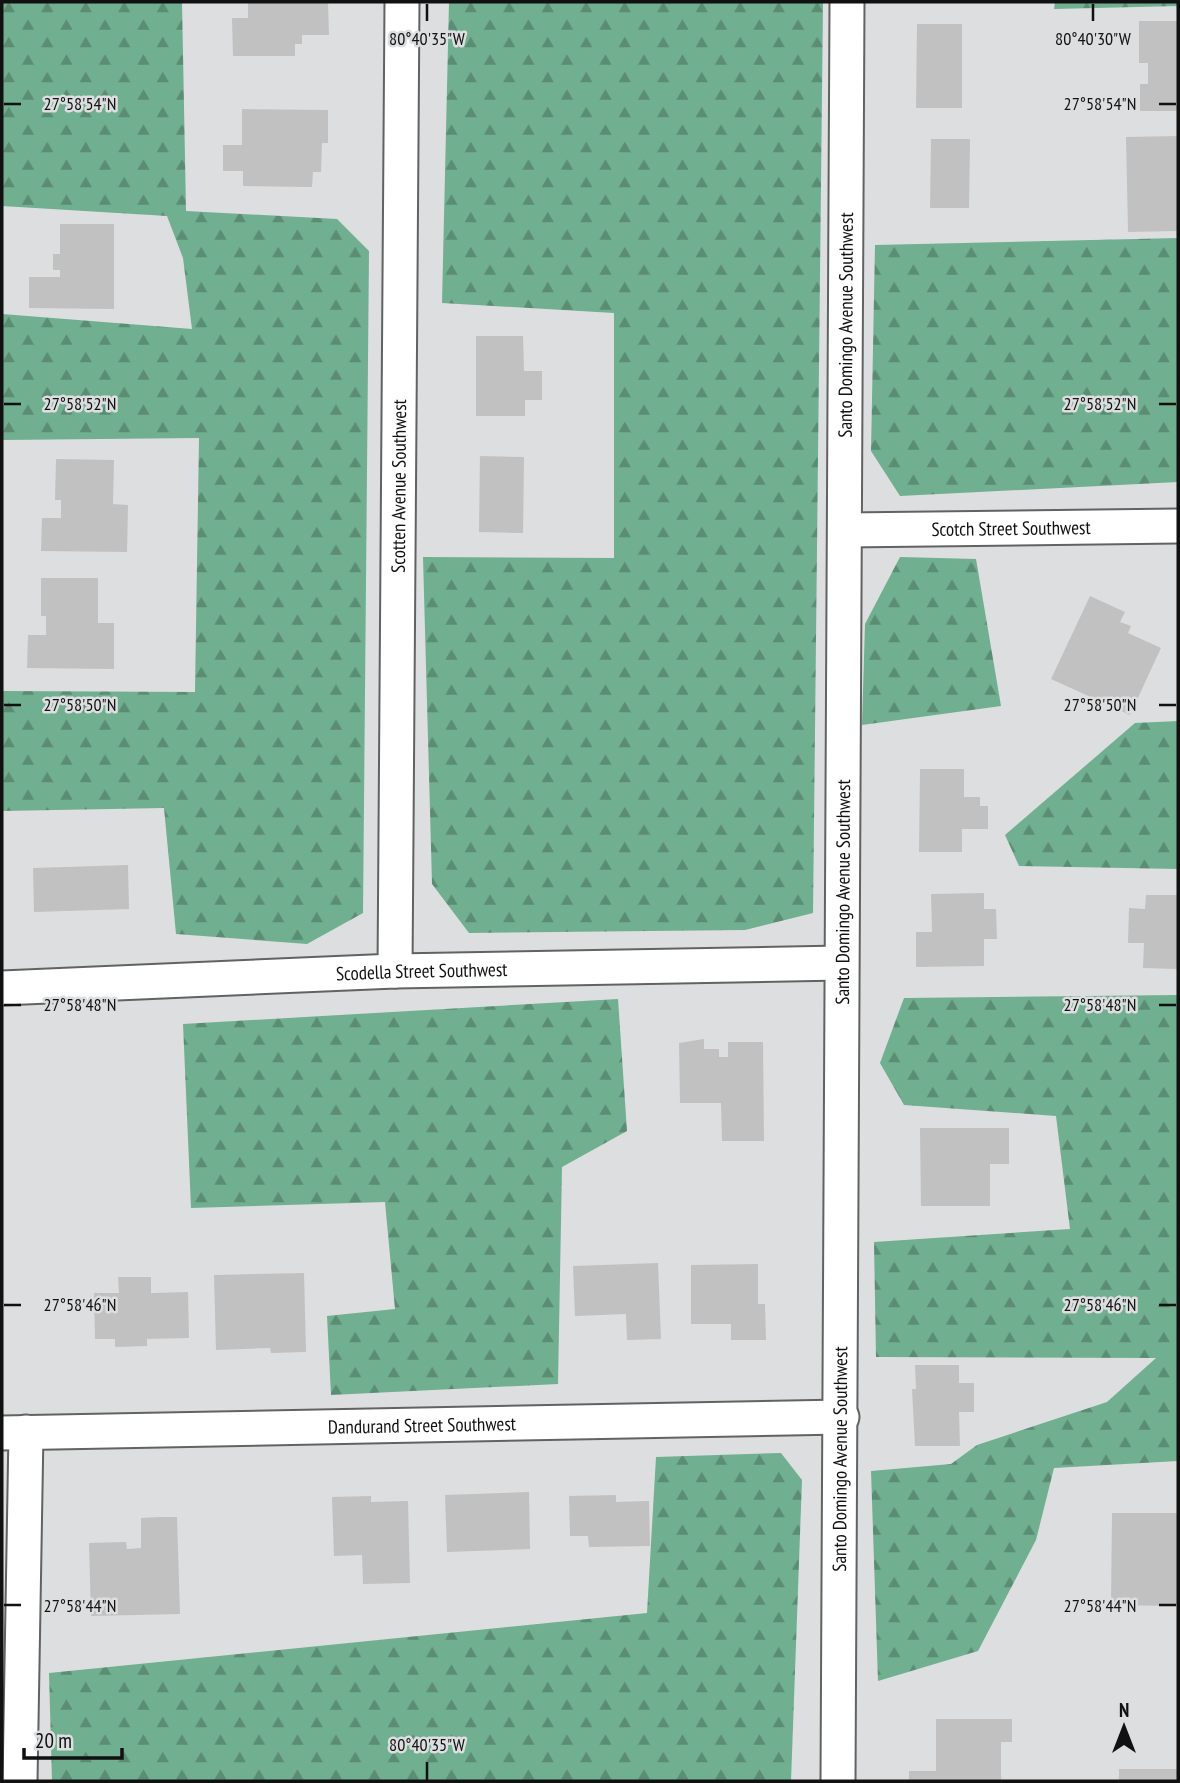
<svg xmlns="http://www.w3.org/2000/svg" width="1180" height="1783" viewBox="0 0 1180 1783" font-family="'PT Sans Narrow',sans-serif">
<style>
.forest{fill:url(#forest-firs)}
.building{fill:#c2c1c1}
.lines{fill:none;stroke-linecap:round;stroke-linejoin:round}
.street-casing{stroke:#616262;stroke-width:37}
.street{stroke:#fff;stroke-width:33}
.ticks{fill:none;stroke:#111112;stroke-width:2.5}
.labels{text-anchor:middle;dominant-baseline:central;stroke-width:5;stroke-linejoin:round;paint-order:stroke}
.street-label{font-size:19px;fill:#111112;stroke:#dddedf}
.ticks-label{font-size:18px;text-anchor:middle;fill:#111112;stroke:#dddedf;stroke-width:5;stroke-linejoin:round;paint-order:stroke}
</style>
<defs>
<pattern id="forest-firs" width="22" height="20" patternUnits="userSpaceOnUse" patternTransform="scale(1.75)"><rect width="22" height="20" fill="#70af90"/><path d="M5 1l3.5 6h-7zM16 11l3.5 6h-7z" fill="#5b8d74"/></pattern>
</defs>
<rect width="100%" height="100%" fill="#dddedf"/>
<path class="forest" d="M2,2h180l4,209 151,8 32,32 -6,662 -56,31 -131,-10 -12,-126 -162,3v-120l193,1 4,-254 -197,2v-126l190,15 -9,-71 -16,-42 -165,-10z
M449,2h374l-10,911 -68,17 -276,3 -37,-49 -9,-327 191,1v-245l-172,-10z
M1055,2h123v4l-124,3z
M1178,238v244l-278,14 -29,-45 4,-206z
M900,557l76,2 25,147 -139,19 3,-101z
M1178,721v148l-159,-3 -14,-31 130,-112z
M1178,995v466l-124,7 -18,72 -58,111 -100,30 -7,-210 80,-7 26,-19 130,-43 49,-44 -280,-1 -2,-115 196,-13 -14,-113 -152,-11 -24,-42 24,-65z
M618,999l9,132 -65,36 -4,217 -227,11 -4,-79 68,-7 -10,-107 -194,6 -8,-184z
M781,1453l21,27 -11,301h-739l-3,-108 598,-60 9,-156z"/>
<path class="building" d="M248,2h80l1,33h-27v9h-7v12h-62l-1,-38h16z
M1139,21h39v90h-38v-27h8v-21h-9z
M917,24h45v84h-46z
M242,109l86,1v33h-6l-1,29h-8l-1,15 -69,-1v-15h-20v-26h19z
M1178,136v95l-50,1 -2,-95z
M931,139h39l-1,69h-39z
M60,224h54v85l-85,-1v-31h31v-7h-7v-16h7z
M476,336h47l1,35h18v29h-17v16h-49z
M480,456l44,1 -1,76 -44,-1z
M56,459l58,1 -1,44 15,1 -1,47 -86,-1 1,-33h19v-18h-6z
M41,578h57v45h16v46l-87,-1 1,-33h18v-19h-5z
M1090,596l35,16 -5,10 11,4 -3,7 33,15 -31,67 -79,-36z
M920,769h44v28h16v9h8v23h-26v23h-43z
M128,865l1,44 -95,3 -1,-44z
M984,893v16h12l1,30h-13v27l-68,1v-35h16l-1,-38z
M1146,895h32v74l-35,-1 1,-25h-16l1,-35 16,1z
M704,1039v10h15v8h9v-15h35l1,99h-42l-1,-38h-41l-1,-60z
M920,1128h89v36h-19v42h-69z
M658,1263l3,76 -34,1 -1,-26 -51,2 -2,-50z
M758,1264v40h7l1,36h-35v-16h-40v-59z
M304,1273l2,79 -35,1 -1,-5 -54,2 -2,-75z
M118,1277h33v16l37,-1 1,46 -42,1v7l-32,1v-8h-20l-1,-46h25z
M915,1365h44v18h15v29h-15l1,34h-45l-3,-57h4z
M529,1492l1,57 -83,3 -2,-57z
M616,1495v7l33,-1 1,45 -61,1 -1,-11h-18l-1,-40z
M371,1496v6l37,-1 2,82 -47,1 -1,-29 -28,1 -2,-59z
M1112,1513h66v93l-67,-1z
M159,1517h18l3,97 -89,2 -2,-73 37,-1 1,7 14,-1v-30z
M936,1719h76v23h-11v39h-92v-10h27z
M1119,1769h59v12h-59z"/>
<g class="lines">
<defs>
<g id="street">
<path id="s1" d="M845,530l333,-4"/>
<path id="s2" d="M395,971l7,-969"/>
<path id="s3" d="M2,988l393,-17 446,-8"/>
<path id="s4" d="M2,1433l840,-16"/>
<path d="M20,1781l6,-349"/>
<path id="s5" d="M838,1781l9,-1779"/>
</g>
</defs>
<use href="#street" class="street-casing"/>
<use href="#street" class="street"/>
</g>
<path class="ticks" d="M427,4v17M1093,4v17M4,104h17M1159,104h17M4,404h17M1159,404h17M4,705h17M1159,705h17M4,1005h17M1159,1005h17M4,1305h17M1159,1305h17M4,1605h17M1159,1605h17M427,1762v18"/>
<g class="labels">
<g class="street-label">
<text stroke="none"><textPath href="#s5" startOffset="1456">Santo Domingo Avenue Southwest</textPath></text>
<text stroke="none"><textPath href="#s2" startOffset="485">Scotten Avenue Southwest</textPath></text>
<text stroke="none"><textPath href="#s1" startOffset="166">Scotch Street Southwest</textPath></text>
<text stroke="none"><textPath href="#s5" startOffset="889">Santo Domingo Avenue Southwest</textPath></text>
<text stroke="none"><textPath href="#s3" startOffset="420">Scodella Street Southwest</textPath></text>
<text stroke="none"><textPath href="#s4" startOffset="420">Dandurand Street Southwest</textPath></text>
<text stroke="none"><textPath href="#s5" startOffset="322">Santo Domingo Avenue Southwest</textPath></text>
</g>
</g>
<g class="ticks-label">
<text x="427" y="45">80°40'35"W</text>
<text x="1093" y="45">80°40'30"W</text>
<text x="80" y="110">27°58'54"N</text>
<text x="1100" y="110">27°58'54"N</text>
<text x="80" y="410">27°58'52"N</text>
<text x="1100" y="410">27°58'52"N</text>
<text x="80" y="711">27°58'50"N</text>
<text x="1100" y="711">27°58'50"N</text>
<text x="80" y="1011">27°58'48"N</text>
<text x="1100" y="1011">27°58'48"N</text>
<text x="80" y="1311">27°58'46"N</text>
<text x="1100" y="1311">27°58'46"N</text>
<text x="80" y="1612">27°58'44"N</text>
<text x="1100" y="1612">27°58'44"N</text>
<text x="427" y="1751">80°40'35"W</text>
</g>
<rect width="1180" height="1783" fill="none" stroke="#111112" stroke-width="7"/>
<g transform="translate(1124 1727)" stroke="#dddedf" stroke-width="5" paint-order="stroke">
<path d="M0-5L12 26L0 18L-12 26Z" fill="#111112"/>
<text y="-10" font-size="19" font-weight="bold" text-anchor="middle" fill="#111112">N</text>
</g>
<path d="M24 1748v10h98v-10" fill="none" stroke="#111112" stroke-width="3.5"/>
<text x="35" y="1748" font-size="21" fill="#111112" stroke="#dddedf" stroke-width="5" paint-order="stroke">20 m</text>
</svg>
